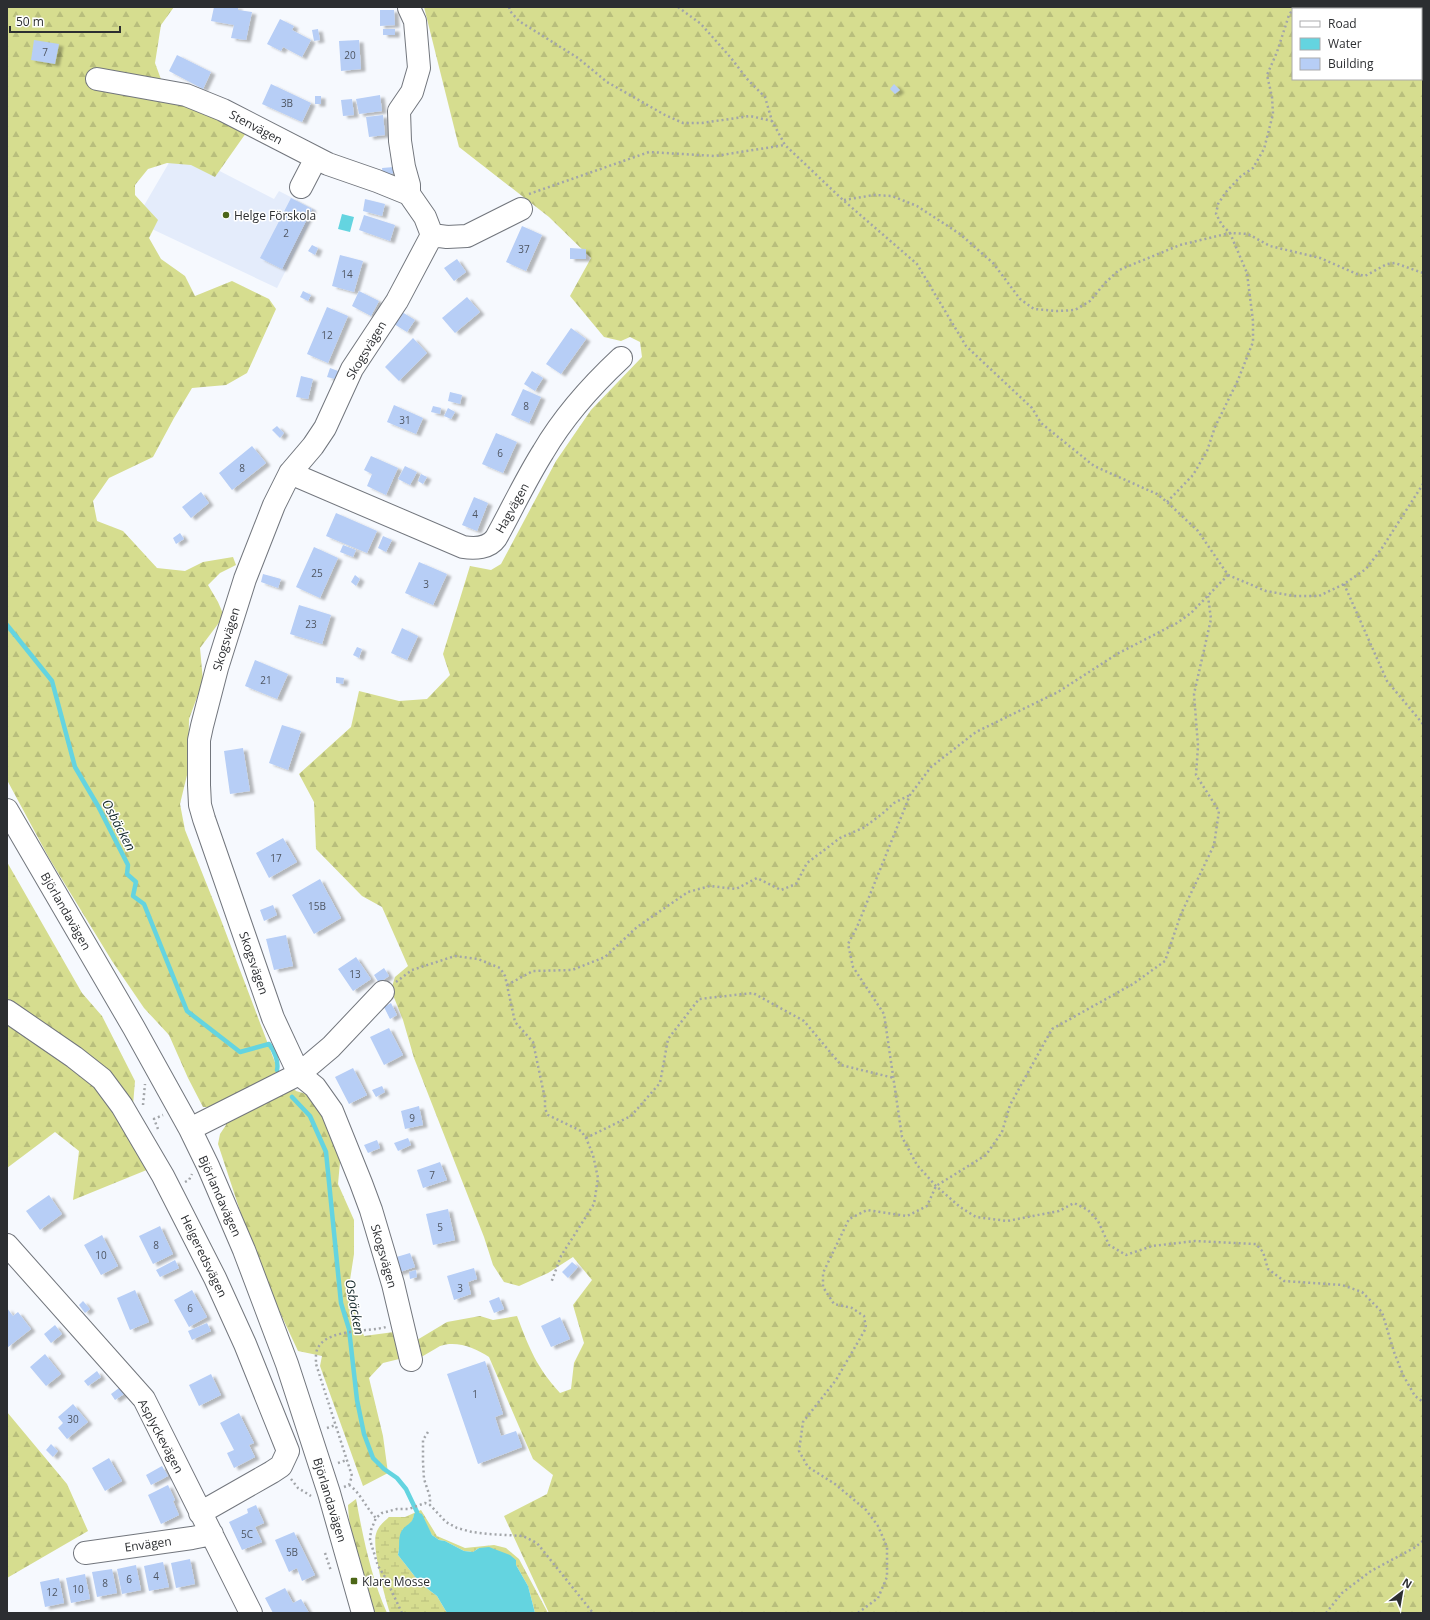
<svg xmlns="http://www.w3.org/2000/svg" width="1430" height="1620" viewBox="0 0 1430 1620" font-family="'Open Sans',sans-serif">
<style>
.built{fill:#e4ecfb}
.forest{fill:url(#forest-firs);fill-rule:evenodd}
.wetland{fill:url(#wetland-marsh)}
.water{fill:#64d4e0}
.lines{fill:none;stroke-linecap:round;stroke-linejoin:round}
.stream{stroke:#64d4e0;stroke-width:4.5}
.building{fill:#b7cef6;filter:url(#shadow)}
.minor-casing{stroke:#72767d;stroke-width:24}
.path{stroke:#a2a5a9;stroke-width:2.5;stroke-dasharray:2 3;stroke-linecap:butt}
.minor{stroke:#fff;stroke-width:22}
.poi-dot{fill:#4c6617;stroke:#fff;stroke-width:1.5}
.labels{text-anchor:middle;dominant-baseline:central;stroke-width:3;stroke-linejoin:round;paint-order:stroke}
.number-label{font-size:10px;fill:#4f5662}
.street-label{font-size:12px;fill:#2c2e31;stroke:#fff}
.poi-label{font-size:12px;fill:#2c2e31;stroke:#fff;text-anchor:start}
.water-label{font-size:13px;font-style:italic;fill:#192d2f;stroke:#fff}
</style>
<defs>
<pattern id="forest-firs" width="22" height="20" patternUnits="userSpaceOnUse"><rect width="22" height="20" fill="#d6dd8f"/><path d="M5 1l3.5 6h-7zM16 11l3.5 6h-7z" fill="#b8be7c"/></pattern>
<pattern id="wetland-marsh" width="20" height="14" patternUnits="userSpaceOnUse"><rect width="20" height="14" fill="#d6dd8f"/><path d="M1 5h8M5 5V1M11 12h8M15 12V8" fill="none" stroke="#b8be7c"/></pattern>
<filter id="shadow"><feDropShadow dx="4.5" dy="2.5" stdDeviation="1" flood-color="#0004"/></filter>
</defs>
<rect width="100%" height="100%" fill="#f6f9fe"/>
<path class="built" d="M177,149l97,50 5,-8 37,19 -39,78 -142,-67z"/>
<path class="forest" d="M7,7h167l-13,18 -6,38 7,19 84,51 -31,44 -24,-12 -24,-2 -19,6 -13,16v10l23,25 -9,18 12,21 24,17 10,20 37,-15 37,18 7,10 -29,64 -21,12 -34,3 -18,30 -21,39 -44,21 -16,23 4,20 26,10 34,37 28,3 18,-9 30,-5 3,8 -16,8 -12,12 10,17 6,14 -24,32 3,33 -14,38 -1,52 -8,33 5,26 36,90 58,153 17,18 14,4 17,24 13,43 -2,22 16,36v34l-6,39 16,43 30,-4 9,26 -20,5 -14,15 14,58 5,37 -25,13 -43,-120 2,-10 -24,-5 -29,-62 -22,-57 -29,-88 2,-10 6,-9 -9,-18h-14l-15,-29 -19,-43 -25,-27 -32,-47 -63,-103 -42,-78z
M424,7h999v1606h-874l-45,-97 43,-22 6,-19 -20,-16 -44,-102c-13,-9 -33,-17 -49,-11 -7,4 -15,9 -22,13l-1,-19 30,-18 33,-6 13,4 24,-4c12,32 20,52 43,77l11,-4 3,-26 10,-20 -11,-38 19,-25 -19,-23 -25,16 -29,13 -15,-4 -11,-17 -9,-28 -70,-179 -11,-38 -12,-30 4,-13 13,-11 -26,-59 -20,-11 -46,-47 -2,-47 -15,-28 52,-47 8,-36 40,10 28,-2 23,-24 -7,-21 27,-88 21,4 10,-6 55,-103 35,-51 51,-53 -2,-15 -10,-5 -9,4 -17,-4 -34,-41 21,-38 -42,-41 -90,-70zM1293,9h128v70h-128z
M7,862l75,131 20,23 33,65 -2,24 21,62 -81,33 6,-49 -24,-19 -48,36z
M7,1412l60,72 21,47 -81,47z
M356,1499c7,38 15,78 31,114h-13c-9,-33 -25,-74 -26,-108z"/>
<path class="wetland" d="M421,1510l16,26 28,12 29,-3 12,3 13,11 29,54h-13l-7,-27 -12,-21v-5l-37,-12 -6,4 -9,-1 -19,-10 -6,-1 -7,-5 -6,-10 -12,-11c0,8 -5,11 -12,16l-4,25 22,28 17,13 10,17h-57c-5,-15 -18,-65 -14,-79 2,-8 8,-12 13,-17h16z"/>
<path class="water" d="M342,214l12,3 -4,15 -12,-3z
M417,1512l5,2 10,21 7,5 6,1 19,10 9,1 6,-4 10,-1 21,8 6,5v5l12,21 7,27h-88l-10,-17 -17,-13 -22,-28c2,-7 0,-17 3,-23 4,-8 12,-7 13,-18z"/>
<g class="lines">
<path class="stream" d="M7,625l45,56 23,86 23,39 30,59 -1,9 9,8 -3,14 11,8 43,107 53,41 29,-8c5,6 10,18 8,26
M292,1097l18,19 16,36 15,151 8,26 8,71 7,34 9,24 11,11 13,9 9,11 11,23"/>
</g>
<path class="building" d="M214,7h24v3l14,2 -6,28 -15,-2 3,-13 -23,-4z
M380,10h14l1,15 -15,1z
M280,19l14,7 -2,4 19,10 -9,17 -19,-10 -2,4 -14,-7z
M318,29l2,11 -6,1 -2,-11z
M383,29h12v6h-12z
M34,40l25,4 -4,20 -24,-4z
M359,40l2,29 -20,2 -2,-30z
M177,55l34,17 -8,17 -34,-18z
M271,84l40,19 -9,19 -40,-18z
M894,84l6,6 -5,4 -5,-5z
M380,95l2,16 -23,3 -3,-15z
M315,96h6v8h-6z
M352,99l2,16 -11,1 -2,-16z
M383,115l2,20 -16,2 -3,-20z
M394,167l1,6 -12,2 -1,-7z
M291,198l21,11 -30,60 -22,-11z
M365,199l20,5 -3,12 -19,-5z
M364,215l31,10 -5,16 -31,-11z
M522,226l20,9 -16,36 -20,-9z
M312,245l6,3 -3,7 -7,-4z
M570,248l16,1v10h-16z
M340,255l23,6 -9,31 -22,-6z
M457,259l9,13 -12,9 -10,-13z
M303,291l8,4 -3,6 -8,-4z
M359,291l20,10 -8,15 -19,-10z
M467,297l13,15 -25,21 -13,-15z
M327,307l21,9 -20,47 -21,-9z
M402,312l13,8 -8,12 -13,-8z
M571,328l15,11 -25,35 -15,-10z
M413,338l14,15 -28,28 -14,-14z
M330,368l8,3 -3,8 -8,-2z
M532,371l11,7 -8,13 -11,-7z
M301,376l12,3 -5,20 -12,-2z
M523,389l18,8 -12,26 -18,-8z
M450,392l12,3 -2,9 -12,-3z
M394,405l29,13 -7,16 -29,-12z
M433,406l8,2 -1,6 -9,-2z
M448,408l7,4 -4,7 -7,-3z
M277,426l7,7 -4,5 -8,-8z
M496,433l21,9 -14,31 -21,-9z
M252,446l14,17 -34,27 -13,-17z
M371,456l27,12 -12,27 -19,-9 5,-12 -8,-4z
M405,466l12,6 -7,13 -12,-6z
M421,474l6,3 -4,7 -5,-3z
M201,492l8,11 -18,15 -9,-11z
M474,497l14,6 -11,28 -15,-6z
M336,513l41,18 -10,22 -41,-17z
M180,533l4,6 -8,5 -3,-6z
M383,536l9,4 -6,12 -8,-4z
M343,545l13,5 -3,7 -13,-5z
M314,547l24,11 -18,40 -24,-11z
M419,562l28,12 -14,31 -28,-12z
M263,574l18,5 -3,9 -17,-6z
M355,575l5,4 -4,7 -5,-4z
M299,605l32,10 -9,29 -32,-10z
M402,628l16,8 -11,24 -16,-7z
M357,647l5,2 -3,9 -6,-3z
M255,660l33,14 -11,25 -32,-13z
M336,677l8,1 -1,6 -7,-1z
M282,725l19,6 -13,39 -19,-7z
M243,748l7,43 -20,3 -6,-43z
M283,838l14,24 -28,16 -13,-25z
M320,879l21,39 -27,16 -22,-39z
M273,905l4,10 -13,6 -4,-11z
M286,935l7,31 -19,4 -8,-31z
M356,957l15,22 -18,12 -15,-22z
M384,968l5,8 -10,7 -5,-8z
M391,1003l6,12 -7,4 -6,-12z
M389,1028l14,27 -19,10 -14,-28z
M353,1068l14,27 -18,9 -14,-27z
M382,1086l3,6 -9,5 -4,-7z
M419,1106l4,19 -18,4 -4,-18z
M408,1138l3,7 -13,6 -4,-8z
M377,1140l3,8 -12,5 -4,-8z
M440,1162l7,18 -24,8 -6,-18z
M49,1195l13,19 -22,16 -14,-19z
M448,1209l7,31 -22,5 -7,-31z
M160,1226l13,28 -20,10 -14,-28z
M102,1235l16,31 -17,9 -17,-30z
M410,1253l5,14 -18,6 -4,-15z
M175,1260l4,8 -19,9 -4,-7z
M572,1262l6,5 -10,11 -6,-6z
M474,1268l3,11 -9,3 3,12 -17,6 -7,-24z
M416,1270l1,7 -7,2 -1,-7z
M135,1290l14,32 -19,8 -13,-32z
M192,1290l15,27 -18,10 -15,-27z
M499,1297l5,12 -10,4 -5,-12z
M83,1301l7,8 -5,4 -6,-8z
M7,1308l6,8 5,-4 13,17 -24,19z
M560,1317l10,22 -19,8 -10,-21z
M207,1323l4,8 -19,9 -4,-9z
M55,1325l7,9 -11,9 -7,-9z
M45,1354l16,20 -15,12 -16,-19z
M485,1361l18,53 -8,3 6,19 15,-5 6,16 -44,17 -31,-90z
M97,1371l4,6 -13,9 -4,-5z
M211,1374l10,21 -22,11 -10,-21z
M119,1388l5,6 -9,6 -4,-6z
M73,1404l15,18 -21,17 -9,-11 5,-5 -5,-6z
M239,1413l15,30 -5,2 6,12 -21,11 -7,-15 7,-3 -14,-27z
M51,1444l7,7 -5,6 -7,-7z
M109,1458l13,23 -17,10 -13,-23z
M162,1466l6,10 -17,9 -5,-10z
M168,1485l7,15 -2,1 6,14 -18,9 -13,-29z
M256,1505l8,18 -9,4 7,15 -20,8 -13,-28 19,-9 -1,-4z
M294,1532l21,43 -13,6 -5,-13 -8,4 -14,-32z
M190,1559l5,25 -19,4 -5,-25z
M163,1562l6,25 -20,4 -5,-25z
M136,1565l5,25 -19,4 -5,-25z
M112,1569l5,24 -20,4 -5,-25z
M85,1574l5,25 -19,4 -5,-25z
M59,1578l5,25 -19,4 -5,-25z
M285,1588l8,15 8,-4 8,14h-36l-8,-15z"/>
<g class="lines">
<defs>
<path id="minor" d="M409,8l6,13 4,47 -7,24 -13,19 1,30 4,26 5,18v9l16,23 7,18 -35,66 -45,68 -27,59 -12,18 -23,27 -16,32 -29,74 -28,89 -15,58 -3,14v45l1,20 4,14 69,199 26,56 16,13 17,24 29,72 10,27 22,74 18,76
M97,79l89,16 37,15 105,54 49,17 32,13
M301,187l15,-29
M432,235l15,2 20,-1 54,-27
M290,473l173,74c12,2 26,1 33,-9 16,-29 30,-59 47,-86 21,-36 48,-66 78,-94
M7,810l127,218 56,101 18,37 36,84 43,114 42,129 34,120
M7,1011l67,46 28,22 20,27 41,70 52,102 30,66 43,107 -7,15 -9,6 -72,41
M190,1129l109,-55 32,-27 52,-55
M7,1245l137,154 107,214
M85,1553l107,-15 20,-4"/>
</defs>
<use href="#minor" class="minor-casing"/>
<path class="path" d="M509,7l1,4 9,10 59,37 29,24 58,33 18,8h19l48,-7 22,5
M678,7l23,17 30,34 17,22 17,17 7,24 13,24 58,55 74,64 49,82 66,62 9,15 53,43 63,28 10,8 31,29 30,44 38,16 28,5h25l25,-12 22,-15 16,-21 41,-64
M529,194l120,-42 66,4 70,-11
M844,200l30,-5 18,1 25,10 43,28 33,29 27,36 14,10 23,2 18,-1 15,-9 15,-18 14,-13 61,-25 50,-12 18,1 22,12 50,12 37,16 8,2 22,-12 8,-1 28,10
M1167,502l26,-27 14,-24 8,-24 23,-47 15,-38v-21l-6,-48 -17,-40 -8,-8 -6,-11 2,-10 8,-12 15,-16 12,-8 11,-19 9,-35 -1,-17 -5,-22 10,-23 12,-37 4,-6
M1228,575l-37,38 -14,10 -60,31 -59,38 -82,40 -45,35 -21,28 -53,132 -9,17 5,23 31,47 18,123 15,28 19,21 24,21 16,10 31,4 52,-10 15,-8 14,7 10,11 11,24 17,10 26,-9 43,-5 61,3 7,8 5,17 16,12 58,4 20,7 20,20 12,40 9,23 12,21 8,6
M1344,584l43,97 36,43
M396,982l16,-12 43,-14 23,3 22,9 5,8 10,46 18,20 12,57v10l3,6 33,16 5,7 7,17 5,23 -4,26 -33,52 -10,27
M507,985l26,-14 39,-1 33,-13 32,-30 51,-35 22,-6 26,3 21,-11 24,12 15,-6 11,-21 33,-25 23,-10 19,-14 12,-11 16,-8
M143,1105l2,-21
M158,1129l-4,-10 9,-4
M586,1138l45,-22 29,-33 8,-44 31,-40 54,-6 51,28 37,44 53,13
M185,1182l4,-2 3,-6
M327,1428l9,-3
M428,1432l-5,8v22l1,17 6,18v8
M338,1463l9,-3
M291,1479l7,9 13,8
M349,1485c11,7 17,23 27,33
M344,1487l5,-2 3,-9 -36,-112c0,-5 -1,-13 3,-18 11,-17 49,-14 67,-19
M325,1553l6,18
M402,1613l-17,-36 -7,-11 -8,-26 1,-10 5,-12 6,-5 15,-4h12l16,-6 5,2 16,17 11,6 15,4 16,2 35,2 14,7 56,70
M858,1613l20,-15 9,-21v-30l-9,-21 -12,-16 -31,-26 -27,-17 -9,-16 4,-29 33,-42 30,-52 -2,-12 -12,-8 -18,-4 -11,-17v-14l26,-54 18,-9 40,6 20,-10 9,-20 50,-31 16,-23 8,-27 42,-76 81,-45 32,-23 16,-47 33,-69 5,-34 -23,-36 2,-29 -4,-52 17,-75 -3,-23
M1326,1613l16,-20 29,-22 43,-23 9,-7"/>
<use href="#minor" class="minor"/>
</g>
<g class="poi-dot">
<circle cx="226" cy="215" r="4"/>
<rect x="350" y="1577" width="8" height="8" rx="2"/>
</g>
<g class="labels">
<g class="number-label">
<text x="45" y="52">7</text>
<text x="350" y="55">20</text>
<text x="287" y="103">3B</text>
<text x="286" y="233">2</text>
<text x="524" y="249">37</text>
<text x="347" y="274">14</text>
<text x="327" y="335">12</text>
<text x="526" y="406">8</text>
<text x="405" y="420">31</text>
<text x="500" y="453">6</text>
<text x="242" y="468">8</text>
<text x="475" y="514">4</text>
<text x="317" y="573">25</text>
<text x="426" y="584">3</text>
<text x="311" y="624">23</text>
<text x="266" y="680">21</text>
<text x="276" y="858">17</text>
<text x="317" y="906">15B</text>
<text x="355" y="974">13</text>
<text x="412" y="1118">9</text>
<text x="432" y="1175">7</text>
<text x="440" y="1227">5</text>
<text x="156" y="1245">8</text>
<text x="101" y="1255">10</text>
<text x="460" y="1288">3</text>
<text x="190" y="1308">6</text>
<text x="475" y="1394">1</text>
<text x="73" y="1419">30</text>
<text x="247" y="1534">5C</text>
<text x="292" y="1552">5B</text>
<text x="156" y="1576">4</text>
<text x="129" y="1579">6</text>
<text x="105" y="1583">8</text>
<text x="78" y="1589">10</text>
<text x="52" y="1592">12</text>
</g>
<g class="street-label">
<text transform="translate(256 127) rotate(28)">Stenvägen</text>
<text transform="translate(366 350) rotate(-59)">Skogsvägen</text>
<text transform="translate(512 508) rotate(-61)">Hagvägen</text>
<text transform="translate(226 639) rotate(-73)">Skogsvägen</text>
<text transform="translate(66 911) rotate(60)">Björlandavägen</text>
<text transform="translate(254 963) rotate(71)">Skogsvägen</text>
<text transform="translate(220 1196) rotate(66)">Björlandavägen</text>
<text transform="translate(204 1256) rotate(64)">Helgeredsvägen</text>
<text transform="translate(384 1256) rotate(74)">Skogsvägen</text>
<text transform="translate(161 1436) rotate(62)">Asplyckevägen</text>
<text transform="translate(330 1500) rotate(73)">Björlandavägen</text>
<text transform="translate(148 1544) rotate(-8)">Envägen</text>
</g>
<g class="poi-label">
<text x="234" y="215">Helge Förskola</text>
<text x="362" y="1581">Klare Mosse</text>
</g>
<g class="water-label">
<text transform="translate(119 825) rotate(62)">Osbäcken</text>
<text transform="translate(355 1307) rotate(80)">Osbäcken</text>
</g>
</g>
<rect width="1430" height="1620" fill="none" stroke="#2c2e31" stroke-width="16"/>
<rect x="1292" y="8" width="130" height="72" fill="#ffffff" stroke="#ababad"/>
<rect x="1300" y="21" width="20" height="6" fill="#ffffff" stroke="#ababad"/>
<text x="1328" y="28" font-size="12" fill="#2c2e31">Road</text>
<rect x="1300" y="38" width="20" height="12" fill="#64d4e0" stroke="#ababad"/>
<text x="1328" y="48" font-size="12" fill="#2c2e31">Water</text>
<rect x="1300" y="58" width="20" height="12" fill="#b7cef6" stroke="#ababad"/>
<text x="1328" y="68" font-size="12" fill="#2c2e31">Building</text>
<g transform="translate(1402 1592) rotate(31)" stroke="#ffffff" stroke-width="3" paint-order="stroke">
<path d="M0-3L7 15L0 10L-7 15Z" fill="#2c2e31"/>
<text y="-6" font-size="11" font-weight="bold" text-anchor="middle" fill="#2c2e31">N</text>
</g>
<path d="M10 26v6h110v-6" fill="none" stroke="#2c2e31" stroke-width="2"/>
<text x="16" y="26" font-size="12" fill="#2c2e31" stroke="#ffffff" stroke-width="3" paint-order="stroke">50 m</text>
</svg>
